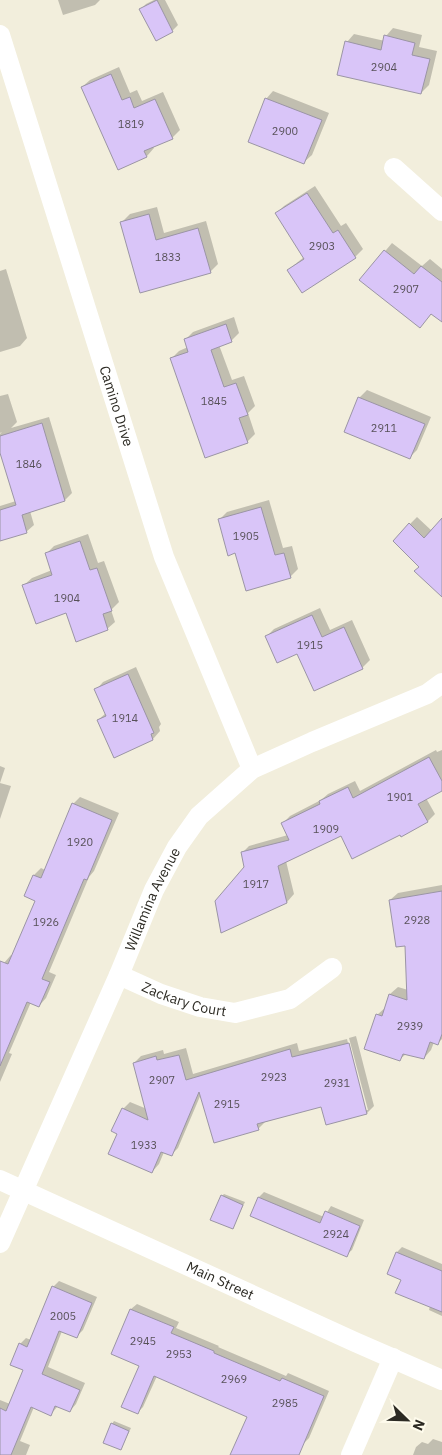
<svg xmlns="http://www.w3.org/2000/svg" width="442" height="1455" viewBox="0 0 442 1455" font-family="'IBM Plex Sans',sans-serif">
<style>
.shadow{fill:#0003}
.building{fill:#d9c5f8;stroke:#9b95a5}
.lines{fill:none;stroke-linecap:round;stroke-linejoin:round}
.minor{stroke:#fff;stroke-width:20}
.labels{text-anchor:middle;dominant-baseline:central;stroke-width:4;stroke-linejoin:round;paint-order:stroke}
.number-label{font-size:11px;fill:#575158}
.street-label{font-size:14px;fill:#2c2a23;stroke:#fefbec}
</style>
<rect width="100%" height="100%" fill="#f2eedc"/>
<path class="shadow" d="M58,0h42l-5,5 -32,10z
M154,0h11l13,25 -6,6 -31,-22 5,-5z
M393,28l29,7 -3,12 18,4 -8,34 -8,8 -74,-51 7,-8 31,7 1,-5z
M119,67l11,26 7,-3 5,11 21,-9 17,38 -8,8 -19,8 1,2 -7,8 -65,-69 8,-7z
M273,91l56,22 -17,42 -8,7 -38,-63z
M315,186l26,40 5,-3 17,26 -8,8 -53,34 -14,-21 16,-13 -28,-43 8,-8z
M157,207l7,26 42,-12 12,43 -8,8 -88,-50 8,-8z
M392,243l30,23 8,-7 12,10v44h-10l-5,6 -66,-39z
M6,269l21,69 -7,8 -20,6v-81z
M234,317l5,16 -8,8 -12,4 13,35 12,-4 11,30 -7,7 7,21 -8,8 -76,-83 8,-8 9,-4 -3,-7 8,-8z
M367,390l64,27 -14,33 -8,8 -63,-27 14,-34z
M8,394l9,28 -6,6 38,-11 23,76 -7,7 -35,11 4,14 -8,7 -26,8v-34l16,-5 -16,-52v-15l2,-2 -2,1v-37z
M269,500l14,48 9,-2 6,23 -8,8 -54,-25 -17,-32 8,-8z
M417,517l15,14 10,-10v74l-22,-28 -10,-43z
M88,534l10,29 6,-2 15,41 -8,8 4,12 -8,7 -40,-17 -43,-27 8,-7 20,-8 -5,-17 7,-7z
M320,608l10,22 22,-10 18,40 -8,8 -64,-16 -32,-15 8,-8z
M136,667l25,57 -2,3 1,4 -7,8 -55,-19 8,-7 -10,-23 7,-8z
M436,750l1,2 5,-2v39l-16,9 9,16 -7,7 -27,12 -59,2 -56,26 8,33 -7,8 -65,30 24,-65 -4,-14 7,-7 39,-11 -5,-12 7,-7 31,-16 7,-6 27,-13 5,10z
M0,766l5,2 -5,15 11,3 -11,33z
M80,797l39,16 -25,58 -5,6 -40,95 7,3 -10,23 -7,8 -8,-4 -22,51 3,1 -12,28v-110l4,-9 7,-8 2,1 23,-56 -10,-5 8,-20 7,-7 4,2 28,-66z
M442,885v154l-4,4 -4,-1 -3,8 -7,8 -18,-4 -7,6 -22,-45 9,-8 4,-13 8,-7 10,3 -2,-46 -16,-44 8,-7z
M356,1036l18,70 -7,7 -40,10 -5,-18 -57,17 -7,7 -57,-35 -23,54 -7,7 -7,-3 -5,12 -7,8 -34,-39 5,-24 7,-7 17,7 -13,-46 7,-7 22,-6 1,4 22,-6 7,26 104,-31 2,8 48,-12 18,71h3l-19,-72z
M264,1192l60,25 7,-11 33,14 -12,30 -6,5 -87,-58z
M224,1194l21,8 -13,26 -10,-32z
M402,1247l40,17v52l-13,-6 1,-4 -27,-27 -15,-6 9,-21z
M59,1281l38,16 -14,33 -7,7 -14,-6 -14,36 37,16 -9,21 -6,7 -12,-5 -7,8 -17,-7 -14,34 10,4 -4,10h-26v-55l10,4 15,-35 -5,-25 6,-6 5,2 22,-53z
M137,1304l42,18 -3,6 43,18 -1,1 68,29 2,-3 41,18 -20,47 -5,5 -22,12h-50l16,-39 -91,-40 -14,31 -5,5 2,-47 -27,-11 18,-45z
M114,1421l17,7 -10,21 -9,-25z
M433,1439l9,3v13h-29l3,-8 6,-5 6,2z"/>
<path class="building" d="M157,0l16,32 -17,9 -17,-32z
M384,35l31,8 -3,12 18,4 -9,35 -84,-19 8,-34 36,9z
M111,74l11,26 8,-3 4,11 21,-9 18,40 -29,12 3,6 -29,13 -37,-83z
M265,98l57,22 -18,44 -56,-22z
M307,193l26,40 5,-3 18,28 -54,35 -15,-23 17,-11 -29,-46z
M149,214l7,26 42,-12 13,45 -71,20 -20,-71z
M384,250l30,24 7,-8 21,16v40l-11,-8 -11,14 -61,-48z
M226,324l6,18 -21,8 13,37 12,-4 12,32 -9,3 9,25 -43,15 -35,-100 18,-6 -4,-13z
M358,397l67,27 -15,35 -66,-27z
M42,423l23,78 -43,14 5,18 -27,8v-31l16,-5 -16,-52v-17z
M261,507l14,48 9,-2 7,25 -45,13 -11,-38 -7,3 -10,-37z
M442,518v79l-28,-26 5,-4 -26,-26 16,-18 15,15z
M80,541l10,29 7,-2 15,43 -9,3 5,16 -32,12 -10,-29 -30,11 -14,-39 30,-10 -7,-22z
M312,615l10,22 22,-10 19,42 -49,22 -17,-37 -20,9 -12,-27z
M128,674l26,59 -3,1 2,6 -39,18 -17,-38 9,-4 -12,-27z
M429,757l13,24v10l-24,13 10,18 -27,15 -1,-2 -48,24 -11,-23 -63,30 9,37 -66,30 -6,-32 29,-34 -3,-15 48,-12 -8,-17 39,-19 -1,-3 29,-14 5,11z
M72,803l40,17 -25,60 -3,-1 -42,100 8,3 -11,25 -12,-5 -27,64v-105l8,3 27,-63 -11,-5 9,-21 8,3z
M442,891v143l-4,11 -8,-3 -6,17 -21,-5 -3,7 -36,-12 12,-35 6,2 7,-22 18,6 -2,-54 -9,1 -7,-47z
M349,1043l18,71 -41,11 -5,-18 -64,17 2,6 -45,13 -15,-51 -27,64 -11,-4 -9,21 -44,-19 9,-20 -6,-3 11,-23 26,12 -15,-57 23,-7 1,4 22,-5 7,25 104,-31 2,8z
M221,1195l22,10 -10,24 -23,-9z
M258,1197l62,26 5,-12 35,15 -13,31 -97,-41z
M396,1252l46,19v41l-47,-19 6,-13 -14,-6z
M52,1286l40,17 -15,35 -18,-7 -17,43 38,16 -10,22 -15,-6 -4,10 -20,-9 -20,48h-11v-47l6,3 17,-41 -13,-5 9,-22 8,4z
M130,1309l44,18 -3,6 43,18v2l66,28 2,-3 42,18 -25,59h-69l17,-38 -93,-41 -16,38 -17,-7 18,-41 -28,-12z
M111,1423l18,8 -8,19 -18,-7z"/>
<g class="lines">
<g class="minor">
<path id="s1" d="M0,35l164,522 88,212"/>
<path d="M394,168l48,43"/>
<path id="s2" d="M119,975l42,19 39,13 35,6 55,-14 42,-31"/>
<path id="s3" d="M0,1180l355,162 87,38"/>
<path id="s4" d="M0,1243l119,-268 35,-85 23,-43 22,-31 53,-47 60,-27 115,-48 15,-11"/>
<path d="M351,1455l42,-97"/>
</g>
</g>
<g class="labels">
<g class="number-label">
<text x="384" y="67">2904</text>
<text x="131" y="124">1819</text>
<text x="285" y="131">2900</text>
<text x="322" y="246">2903</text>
<text x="168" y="257">1833</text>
<text x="406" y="289">2907</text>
<text x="214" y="401">1845</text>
<text x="384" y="428">2911</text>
<text x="29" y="464">1846</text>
<text x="246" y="536">1905</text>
<text x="67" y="598">1904</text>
<text x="310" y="645">1915</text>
<text x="125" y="718">1914</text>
<text x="400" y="797">1901</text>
<text x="326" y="829">1909</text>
<text x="80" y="842">1920</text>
<text x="256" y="884">1917</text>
<text x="417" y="920">2928</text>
<text x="46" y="922">1926</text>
<text x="410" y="1026">2939</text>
<text x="274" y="1077">2923</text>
<text x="162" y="1080">2907</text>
<text x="337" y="1083">2931</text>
<text x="227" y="1104">2915</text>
<text x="144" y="1145">1933</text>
<text x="336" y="1234">2924</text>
<text x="63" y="1316">2005</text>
<text x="143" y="1341">2945</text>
<text x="179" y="1354">2953</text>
<text x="234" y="1379">2969</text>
<text x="285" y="1403">2985</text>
</g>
<g class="street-label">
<text stroke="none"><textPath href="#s1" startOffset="389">Camino Drive</textPath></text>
<text stroke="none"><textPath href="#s4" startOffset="376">Willamina Avenue</textPath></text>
<text stroke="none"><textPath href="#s2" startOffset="70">Zackary Court</textPath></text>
<text stroke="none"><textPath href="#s3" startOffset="242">Main Street</textPath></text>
</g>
</g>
<g transform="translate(407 1420) rotate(113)" stroke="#fefbec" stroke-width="4" paint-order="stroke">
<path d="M0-4L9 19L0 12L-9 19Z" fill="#2c2a23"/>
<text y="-8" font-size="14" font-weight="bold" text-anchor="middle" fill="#2c2a23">N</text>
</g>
</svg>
